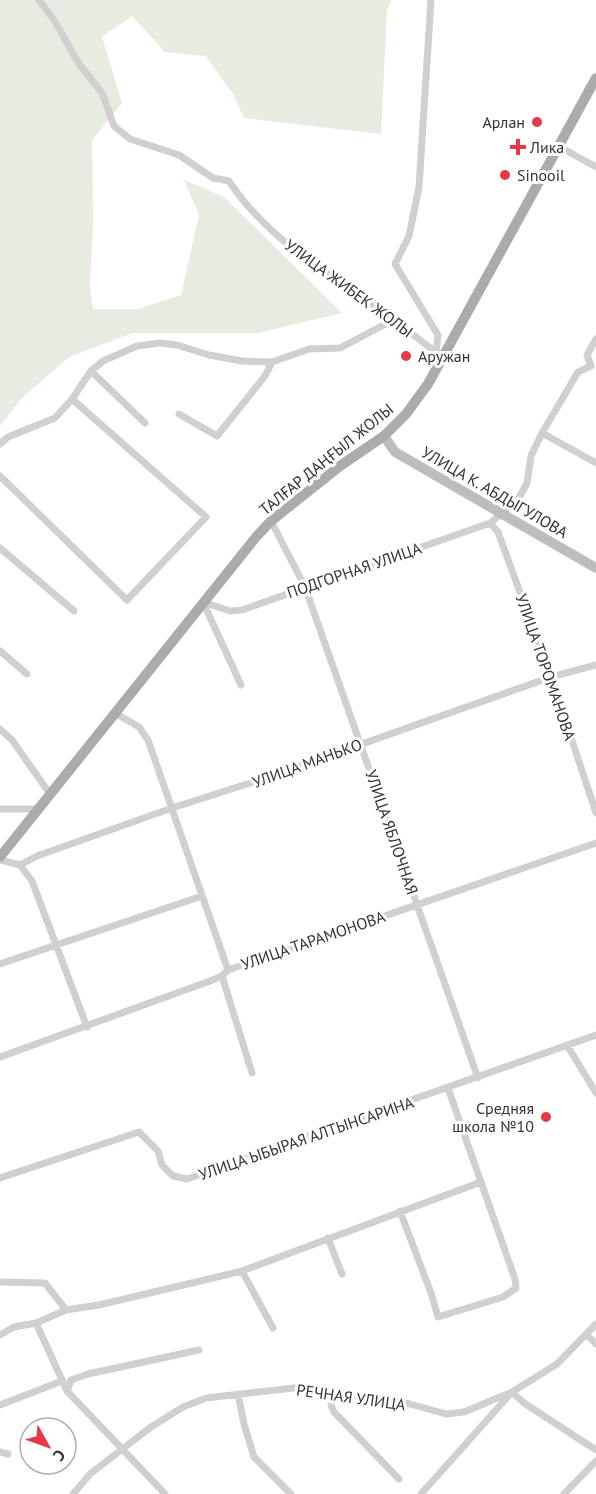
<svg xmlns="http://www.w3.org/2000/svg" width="596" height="1494" viewBox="0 0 596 1494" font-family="'PT Sans',sans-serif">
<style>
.green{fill:#e6ecdf}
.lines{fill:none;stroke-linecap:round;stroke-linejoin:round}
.street{stroke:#d0d0d0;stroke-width:7}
.secondary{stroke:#bdbdbd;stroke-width:10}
.primary{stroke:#ababab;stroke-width:10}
.poi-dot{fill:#e63946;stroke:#fff;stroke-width:2}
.labels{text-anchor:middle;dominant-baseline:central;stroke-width:6;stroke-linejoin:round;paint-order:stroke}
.poi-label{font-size:16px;fill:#333;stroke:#fff;text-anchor:start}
.street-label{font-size:16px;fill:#333;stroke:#fff}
</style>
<rect width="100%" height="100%" fill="#fff"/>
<path class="green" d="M0,0h391l-4,10 -6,124 -137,-16 -11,-24 -27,-38 -41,-4 -33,-36 -30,21 20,66 -30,37 1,79 -3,69 3,21h45l43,-14 18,-80 -15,-35 40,17 118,116 -84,20h-125l-64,24 -47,41 -22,28z"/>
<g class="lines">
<path class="street" d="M39,0l15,20 25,44 23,29 12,33 16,13 49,16 34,23 16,3c34,52 90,88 141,122 23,15 44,33 66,49l5,6
M431,0l-12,187 -10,49 -14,28 43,71 -2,17
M558,146l38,21
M91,371l54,52
M179,414l38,22 48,-60 7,-14
M542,433l54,30
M0,444l8,-7 47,-19 17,-19 19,-28 12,-10 34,-15 23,-3 17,2 32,10 33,6 30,1 37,-13 31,-1 53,-28
M0,476l127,124 79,-83 -134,-118
M271,521l34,66 173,491
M490,523l8,9 53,145 45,136
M0,548l74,63
M203,602l27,9 12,-1 248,-87 13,-10 17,-17 7,-13 4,-27 11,-23 36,-61 13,-6 -4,-11 9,-16
M203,602l38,83
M0,651l27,23
M115,713l24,14 9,13 80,230
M0,729l12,11 38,54
M0,809h38
M0,860l20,5 12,16 55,146
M20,865l17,-9 135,-48 97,-31 282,-100 45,-12
M0,964l202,-68
M222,976l30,97
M567,1045l29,48
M0,1057l210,-76 12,-5 6,-6 368,-127
M0,1178l139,-46 19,19 4,14 11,11 14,3 409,-144
M400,1211l31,82 7,24 65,-20 13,-9 -1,-9 -67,-191
M328,1238l14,36
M242,1271l31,57
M0,1282l45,1 21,27
M36,1323l31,68
M586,1334l10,10
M0,1335l14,-8 22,-4 30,-13 33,-5 143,-34 239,-89
M334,1392l-3,13 3,7 65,67
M238,1394l6,30 10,33 37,37
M0,1405l62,-24
M0,1452l8,2
M73,1494l17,-20 61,-47 32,-20 23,-9 97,-11 107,17 36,10 18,-2 48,-20 45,-28 39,-40
M165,1494l-98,-103 4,-11 17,-6 111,-24
M421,1494l91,-102 12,11 72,47
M564,1494l32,-33"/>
<path class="secondary" d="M384,436l11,16 201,116"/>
<path class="primary" d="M0,857l256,-320 15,-16 69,-55 44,-30 22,-22 22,-30 168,-306"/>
</g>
<g class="poi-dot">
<circle cx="537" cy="122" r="6"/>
<path d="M515 138h6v6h6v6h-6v6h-6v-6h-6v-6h6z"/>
<circle cx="505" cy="175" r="6"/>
<circle cx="406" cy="356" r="6"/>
<circle cx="546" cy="1117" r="6"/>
</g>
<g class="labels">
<g class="poi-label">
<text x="525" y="122" text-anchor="end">Арлан</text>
<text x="530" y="147">Лика</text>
<text x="517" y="175">Sinooil</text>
<text x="418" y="356">Аружан</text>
<text x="534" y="1108" text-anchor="end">Средняя<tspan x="534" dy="18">школа №10</tspan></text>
</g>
<g class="street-label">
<text transform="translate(349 288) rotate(36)">УЛИЦА ЖИБЕК ЖОЛЫ</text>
<text transform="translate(326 459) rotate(-39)">ТАЛҒАР ДАҢҒЫЛ ЖОЛЫ</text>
<text transform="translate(495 492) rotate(30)">УЛИЦА К. АБДЫГУЛОВА</text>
<text transform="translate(354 570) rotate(-19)">ПОДГОРНАЯ УЛИЦА</text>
<text transform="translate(546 667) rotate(71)">УЛИЦА ТОРОМАНОВА</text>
<text transform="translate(307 763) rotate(-20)">УЛИЦА МАНЬКО</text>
<text transform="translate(392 832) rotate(71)">УЛИЦА ЯБЛОЧНАЯ</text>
<text transform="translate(313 940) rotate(-19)">УЛИЦА ТАРАМОНОВА</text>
<text transform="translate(306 1138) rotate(-19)">УЛИЦА ЫБЫРАЯ АЛТЫНСАРИНА</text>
<text transform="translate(351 1397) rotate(8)">РЕЧНАЯ УЛИЦА</text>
</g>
</g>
<g transform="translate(48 1446) rotate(130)"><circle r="28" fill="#ffffff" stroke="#adadad" stroke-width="1.5"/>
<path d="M0-4.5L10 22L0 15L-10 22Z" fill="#e63946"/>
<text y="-9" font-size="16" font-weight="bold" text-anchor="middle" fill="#333333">С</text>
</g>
</svg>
